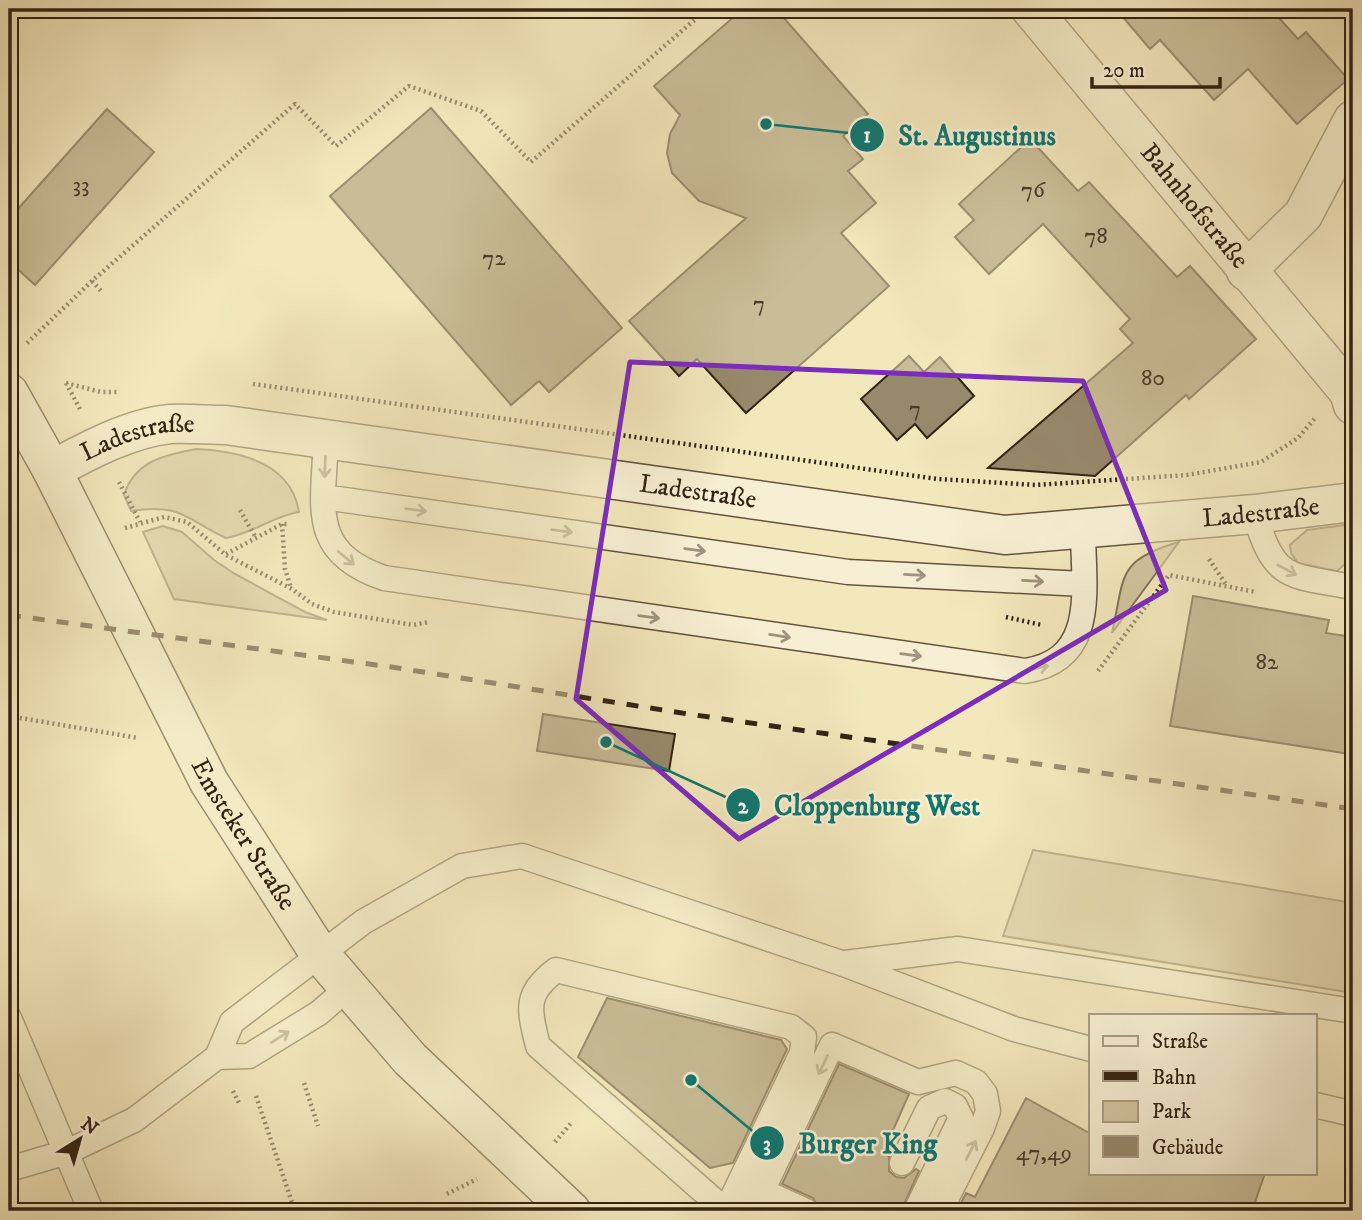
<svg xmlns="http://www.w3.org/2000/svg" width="1362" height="1220" viewBox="0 0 1362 1220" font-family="'IM FELL DW Pica',serif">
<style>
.green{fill:#d2c69f;stroke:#827459;stroke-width:2}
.building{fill:#97896b;stroke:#332313;stroke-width:2}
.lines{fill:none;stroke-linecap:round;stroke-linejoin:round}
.lane-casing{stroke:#63543d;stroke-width:27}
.street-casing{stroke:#63543d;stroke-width:41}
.secondary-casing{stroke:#332313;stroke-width:41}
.path{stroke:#332313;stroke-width:4.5;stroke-dasharray:2 3.5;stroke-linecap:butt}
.lane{stroke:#f7efd3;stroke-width:24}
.street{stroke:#f7efd3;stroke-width:38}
.secondary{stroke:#f7efd3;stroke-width:38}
.rail{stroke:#332313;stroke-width:5;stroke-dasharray:12 12;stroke-linecap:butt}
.oneway{stroke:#9f937d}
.marked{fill:none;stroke:#7b2cbf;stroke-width:5;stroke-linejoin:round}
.labels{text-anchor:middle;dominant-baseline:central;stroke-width:5;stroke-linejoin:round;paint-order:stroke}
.number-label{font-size:23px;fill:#4c3c29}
.street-label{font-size:26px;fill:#332313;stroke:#f7efd3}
.leader{fill:none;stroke:#0f766e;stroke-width:2.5}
.callout-dot{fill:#0f766e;stroke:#f7efd3;stroke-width:2.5}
.mark-label{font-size:21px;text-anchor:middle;font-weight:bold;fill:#fff}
.callout-label{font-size:28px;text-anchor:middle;font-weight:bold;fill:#0f766e;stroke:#f7efd3;stroke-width:5;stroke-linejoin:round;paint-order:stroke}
</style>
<rect width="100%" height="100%" fill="#f3e7bc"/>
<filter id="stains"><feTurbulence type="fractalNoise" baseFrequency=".00286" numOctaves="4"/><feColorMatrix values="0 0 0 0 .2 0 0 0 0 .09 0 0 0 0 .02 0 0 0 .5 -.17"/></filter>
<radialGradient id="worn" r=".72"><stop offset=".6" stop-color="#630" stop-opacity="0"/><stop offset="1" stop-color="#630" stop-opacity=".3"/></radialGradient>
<path class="green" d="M196,449c43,2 95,13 103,63 -26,4 -47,22 -73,26 -41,-19 -44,-35 -95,-27l-7,-16c11,-34 40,-40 72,-46z
M1353,524v33l-16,14 -39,-8 -7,-10 -1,-8 17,-15z
M163,526l19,6 32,28 21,14 70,38 22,8 -153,-21 -31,-67z
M1179,542l-67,91c13,-57 4,-73 67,-91z
M1033,850l320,53v90l-350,-57z"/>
<path class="building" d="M743,9h33l92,105 -25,22 20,23 -15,12 28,32 -35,30 48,53 -143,127 -49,-54 -18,17 -50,-55 117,-103 -47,-17 -27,-28 -5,-20 3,-19 10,-19 -26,-29z
M1116,9h155l27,30 8,-7 42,47 -51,45 -49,-55 -34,31 -54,-60 -10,9z
M431,108l191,220 -73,64 -10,-11 -28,24 -181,-209z
M107,109l47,43 -119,133 -26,-24v-42z
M1030,139l48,52 11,-9 88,95 13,-11 66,73 -67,60 -3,-4 -91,81 -107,-8 145,-125 -13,-14 10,-10 -87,-95 -54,50 -34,-37 19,-17 -15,-16z
M909,356l15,16 16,-15 34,39 -47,42 -12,-14 -18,16 -36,-41z
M1193,596l136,24 -3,13 27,4 -3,117 -180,-28z
M543,714l132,20 -6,37 -132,-20z
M607,998l174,42 6,9 -54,114 -23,5 -132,-111z
M839,1064l70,30 -26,59 6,3v15l7,6 8,1 12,-9 3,2 -18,40h-80l-8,-13 -31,-14z
M1026,1098l65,36v39h174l-13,38h-295l9,-18 9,4z"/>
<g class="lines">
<defs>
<path id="lane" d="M326,437c-2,68 -19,115 58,141l641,93c74,-11 58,-84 58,-141
M324,497l524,75 235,12
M1255,514c19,68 35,61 98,73
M845,963l113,-14 395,62
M556,970l235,57 13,10 -2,16 -76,158 -188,-165c-9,-37 -14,-52 18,-76z
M9,1018l82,193
M217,1057l32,-1 70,-43 30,-26
M1315,1105l38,9
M902,1163l27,-55 16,-7 10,5 6,12 -45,93
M9,1169l58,-17 67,-32 83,-63 15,-35 131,-100 99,-56 60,-10 319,107 173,66 77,20
M762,1191l44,20
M726,1211l36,-20 70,-146 86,37 38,-9 20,9 9,12 3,17 -6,17 -42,83"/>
<g id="street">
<path id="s1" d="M1031,9l318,383 4,13"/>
<path d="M1246,271l57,-56 50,-95"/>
<path id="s2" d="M52,470c35,-19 78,-42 118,-46 19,-1 38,1 56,1l779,110 250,-21 98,-12"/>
</g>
<g id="secondary">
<path id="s3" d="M9,393l43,77 157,312 110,171 91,106 161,152"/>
</g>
</defs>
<use href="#lane" class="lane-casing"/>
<use href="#street" class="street-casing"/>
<use href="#secondary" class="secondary-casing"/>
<path class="path" d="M92,281l10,11
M27,343l65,-62 203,-177 41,42 73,-60 72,25 50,51 176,-153
M66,383l35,9h16
M66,383l14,26
M253,384l685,95 98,6 151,-10 74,-13 37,-24 17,-20
M119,482l21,40
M240,510l16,28
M282,524l3,45 6,19
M125,528l39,-11 23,5 39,33 66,34 20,15 22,8 79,13 16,-3
M226,554l56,-30h8
M1209,559l18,27
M1006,617l36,8
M1098,671l71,-96 87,17
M9,716l129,22
M304,1083l14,43
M233,1091l6,12
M256,1096l39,115
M555,1142l17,-20
M447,1194l30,-15"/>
<use href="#lane" class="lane"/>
<use href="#street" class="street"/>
<use href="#secondary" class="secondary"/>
<path class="rail" d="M9,615l389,53 290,46 665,95"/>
</g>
<defs><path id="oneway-shaft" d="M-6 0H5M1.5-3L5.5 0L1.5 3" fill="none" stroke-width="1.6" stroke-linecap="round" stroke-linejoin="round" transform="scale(1.75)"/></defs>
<g class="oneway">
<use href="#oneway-shaft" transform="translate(325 467) rotate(92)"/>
<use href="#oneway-shaft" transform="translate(416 510) rotate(8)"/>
<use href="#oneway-shaft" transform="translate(562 531) rotate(8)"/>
<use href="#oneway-shaft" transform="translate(695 550) rotate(8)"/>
<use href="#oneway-shaft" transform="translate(346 558) rotate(40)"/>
<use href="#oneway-shaft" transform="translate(1287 570) rotate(28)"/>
<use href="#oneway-shaft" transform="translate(915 575) rotate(3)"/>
<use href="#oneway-shaft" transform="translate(1033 581) rotate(3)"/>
<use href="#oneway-shaft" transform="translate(649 617) rotate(8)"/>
<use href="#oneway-shaft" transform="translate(780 636) rotate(9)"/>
<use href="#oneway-shaft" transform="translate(911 655) rotate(8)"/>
<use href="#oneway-shaft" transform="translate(1038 668) rotate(-13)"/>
<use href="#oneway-shaft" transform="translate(280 1037) rotate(-32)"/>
<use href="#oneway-shaft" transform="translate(823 1065) rotate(116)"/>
<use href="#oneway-shaft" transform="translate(971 1150) rotate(-63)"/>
</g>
<path d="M0 0H1362V1220H0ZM630,362l453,19 83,209 -427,249 -163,-140z" fill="#f3e7bc" fill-opacity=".55" fill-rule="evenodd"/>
<path class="marked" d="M630,362l453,19 83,209 -427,249 -163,-140z"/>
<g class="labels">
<g class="number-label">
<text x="81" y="185">33</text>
<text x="1033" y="190">76</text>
<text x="1096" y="236">78</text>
<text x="494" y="258">72</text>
<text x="759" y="304">7</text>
<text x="1153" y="378">80</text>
<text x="915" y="409">7</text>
<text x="1267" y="662">82</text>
<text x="1044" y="1153">47,49</text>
</g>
<g class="street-label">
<text stroke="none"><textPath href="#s1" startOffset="256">Bahnhofstraße</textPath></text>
<text stroke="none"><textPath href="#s2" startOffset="93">Ladestraße</textPath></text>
<text stroke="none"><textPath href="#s2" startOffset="660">Ladestraße</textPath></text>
<text stroke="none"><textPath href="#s2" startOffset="1227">Ladestraße</textPath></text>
<text stroke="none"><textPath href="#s3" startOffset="500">Emsteker Straße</textPath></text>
</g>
</g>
<path class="leader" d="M766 124L867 135M606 742L743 805M691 1080L767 1143"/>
<g class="callout-dot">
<circle cx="766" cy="124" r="7"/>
<circle cx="606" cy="742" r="7"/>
<circle cx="691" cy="1080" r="7"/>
<circle cx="867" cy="135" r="18"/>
<circle cx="743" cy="805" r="18"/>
<circle cx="767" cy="1143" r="18"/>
</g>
<g class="mark-label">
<text x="867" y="142">1</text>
<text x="743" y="813">2</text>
<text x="767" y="1151">3</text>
</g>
<g class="callout-label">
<text x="977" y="145">St. Augustinus</text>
<text x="877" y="815">Cloppenburg West</text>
<text x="868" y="1153">Burger King</text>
</g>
<rect width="1362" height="1220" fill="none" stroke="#f3e7bc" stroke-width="35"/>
<rect x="10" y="10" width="1341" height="1199" fill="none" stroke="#332313" stroke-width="3.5"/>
<rect x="18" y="18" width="1327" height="1185" fill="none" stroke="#332313" stroke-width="2"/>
<rect x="1089" y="1014" width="228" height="161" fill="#f7efd3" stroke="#a99d86" stroke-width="2"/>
<rect x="1103" y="1036" width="35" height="10" fill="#f7efd3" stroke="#a99d86" stroke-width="2"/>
<text x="1152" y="1048" font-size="21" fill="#332313">Straße</text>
<rect x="1103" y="1071" width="35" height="10" fill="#332313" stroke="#a99d86" stroke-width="2"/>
<text x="1152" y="1084" font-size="21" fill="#332313">Bahn</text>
<rect x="1103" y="1101" width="35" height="21" fill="#d2c69f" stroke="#a99d86" stroke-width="2"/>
<text x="1152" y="1118" font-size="21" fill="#332313">Park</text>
<rect x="1103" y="1136" width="35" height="21" fill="#97896b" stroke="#a99d86" stroke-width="2"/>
<text x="1152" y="1154" font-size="21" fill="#332313">Gebäude</text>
<g transform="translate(80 1139) rotate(37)" stroke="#f7efd3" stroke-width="5" paint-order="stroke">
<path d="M0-5L12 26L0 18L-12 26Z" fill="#332313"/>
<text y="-10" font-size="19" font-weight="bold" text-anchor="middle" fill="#332313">N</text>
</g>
<path d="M1092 77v10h128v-10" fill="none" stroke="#332313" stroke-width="3.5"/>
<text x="1103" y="77" font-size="21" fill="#332313" stroke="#f7efd3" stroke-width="5" paint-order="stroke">20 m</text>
<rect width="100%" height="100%" filter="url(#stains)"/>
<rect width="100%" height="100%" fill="url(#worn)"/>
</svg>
